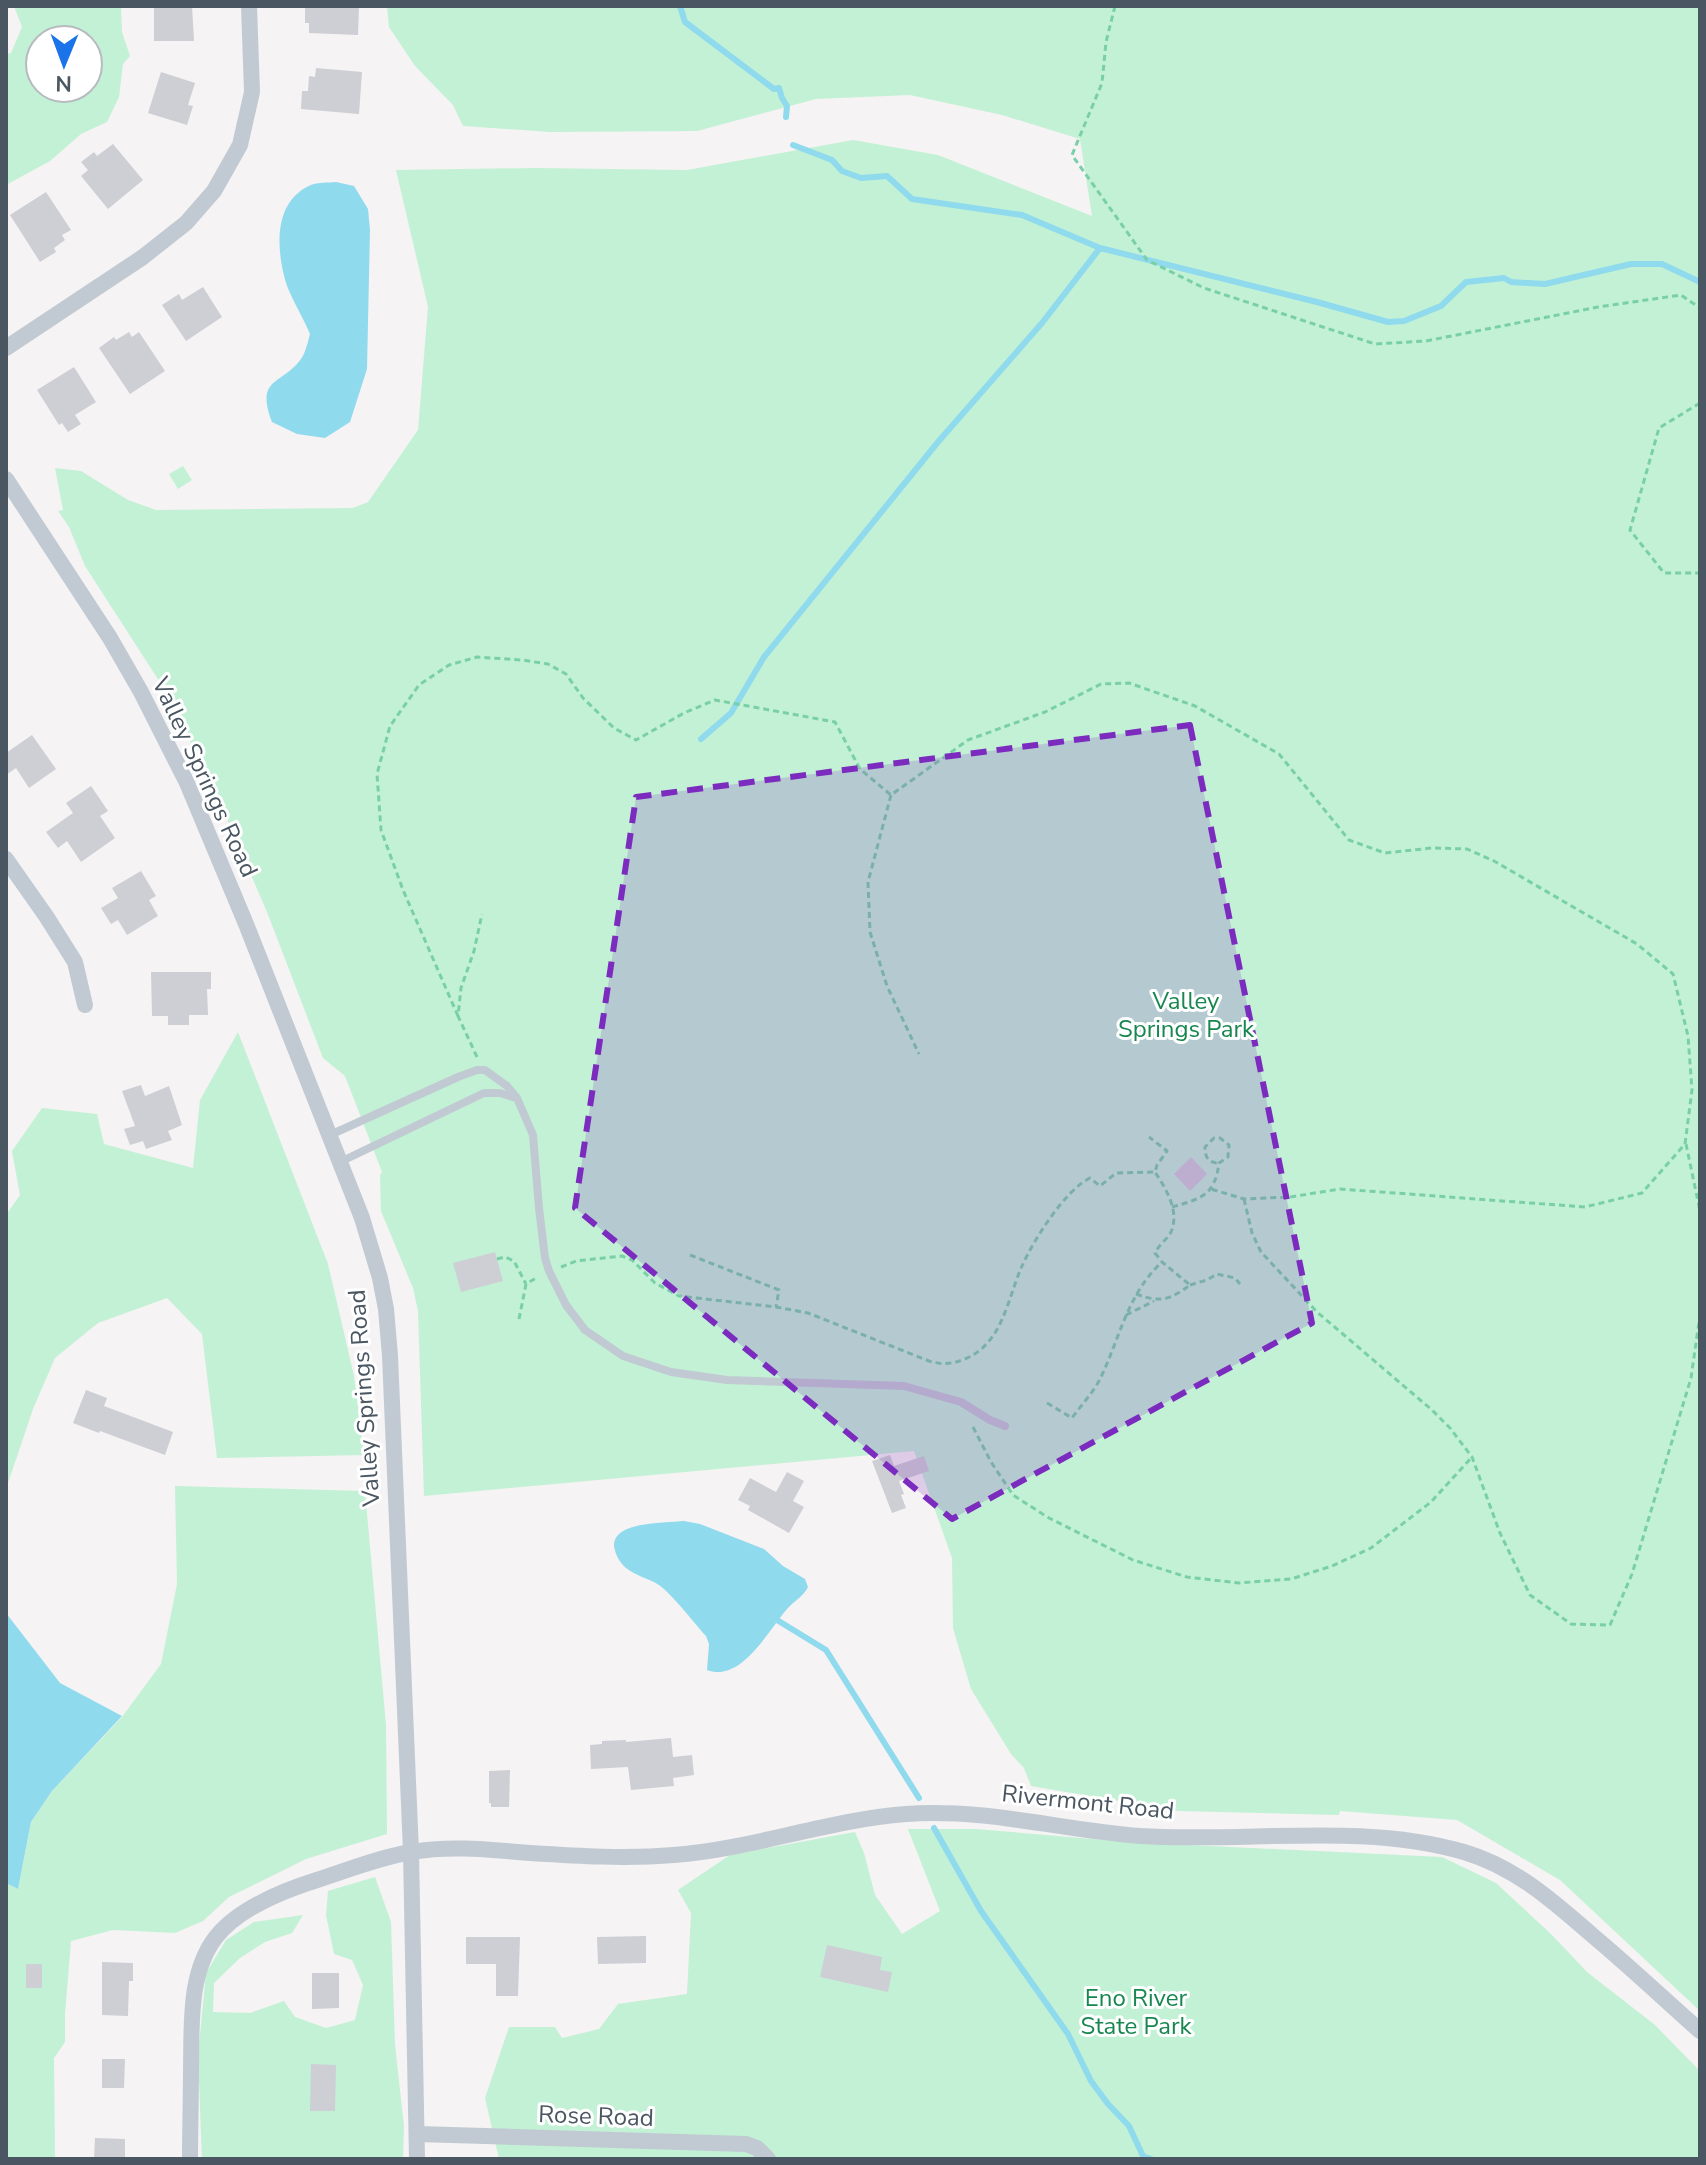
<svg xmlns="http://www.w3.org/2000/svg" width="1706" height="2165" viewBox="0 0 1706 2165" font-family="'Nunito Sans',sans-serif">
<style>
.green{fill:#c3f1d5;fill-rule:evenodd}
.water{fill:#90daee}
.lines{fill:none;stroke-linecap:round;stroke-linejoin:round}
.stream{stroke:#90daee;stroke-width:6}
.building{fill:#cdcfd5}
.path{stroke:#7ad0a6;stroke-width:3;stroke-dasharray:6 4;stroke-linecap:butt}
.lane{stroke:#c1cad2;stroke-width:8}
.street{stroke:#c1cad2;stroke-width:16}
.marked{fill:#7b2cbf;fill-opacity:0.2;stroke:#7b2cbf;stroke-width:6;stroke-dasharray:16 10;stroke-linejoin:round}
.labels{text-anchor:middle;dominant-baseline:central;stroke-width:6;stroke-linejoin:round;paint-order:stroke}
.street-label{font-size:24px;fill:#4a5661;stroke:#fff}
.park-label{font-size:24px;fill:#17864f;stroke:#fff}
</style>
<rect width="100%" height="100%" fill="#f5f3f3"/>
<path class="green" d="M14,6h107l1,26 8,24 -7,8 -4,33 -12,25 -26,12 -31,27 -44,24v-131l5,-1 11,-26zM88,40v48h-48v-48z
M387,6h1313v2005l-140,-131 -103,-60 -117,-9 -1,4 -161,-4 -147,-25 -7,-18 -13,-14 -40,-65 -18,-61 -1,-70 -38,-107 -490,45 -6,-185 -5,-23 -32,-77 -1,-36 2,-3 -37,-96 -22,-18 -56,-146 -52,-121 -52,-104 -78,-121 -16,-39 -11,-16 5,-1 -8,-42 26,3 47,29 28,10 197,-2 15,-6 50,-72 10,-123 -32,-137 139,-2 152,2 166,-30 85,15 154,61 -12,-77 -78,-24 -92,-20 -94,4 -119,32 -147,1 -87,-6 -10,-21 -38,-39 -26,-39z
M183,466l9,14 -14,9 -9,-15z
M238,1032l90,232 26,112 10,79 -147,3 -15,-124 -35,-36 -69,25 -43,35 -22,51 -27,80v-274l14,-20 -8,-44 30,-43 55,6 7,30 89,24 7,-68z
M175,1486l190,5 21,234 1,109 -81,25 -77,38 -26,24 -28,12 -62,-3 -42,11 -6,73v28l-11,16 1,101h-49v-276l12,6 13,-67 21,-31 70,-74 39,-53 16,-80z
M908,1829h68l152,13 314,15 54,26 56,52 35,37 68,53 41,42 4,5v87h-1201l-14,-61 24,-71h46l7,11 37,-9 19,-25 69,-10 4,-81 -13,-23 52,-35 125,-23 9,21 11,42 27,39 38,-23z
M375,1877l16,45 4,123 9,81 -1,33h-201l-4,-103 8,-83 20,-33 28,-18 49,-7 -11,18 -27,9 -25,16 -26,25 -1,29 37,1 34,-12 11,16 31,11 29,-8 8,-35 -11,-25 -18,-6 -8,-39 2,-24z"/>
<path class="water" d="M336,182l18,4 14,23 2,21 -3,139 -17,53 -25,16 -28,-4 -25,-12c-17,-45 9,-36 29,-63 5,-7 7,-18 9,-25 -7,-17 -18,-34 -24,-51 -10,-34 -13,-82 25,-98 7,-3 17,-2 25,-3z
M684,1521l16,3 64,25 19,17 22,13 3,8c-5,10 -14,14 -21,22 -19,22 -46,74 -80,61l2,-26 -3,-8c-12,-13 -34,-42 -47,-51 -11,-7 -23,-9 -33,-17 -6,-5 -11,-14 -12,-22 -1,-25 52,-23 70,-25z
M6,1613l54,70 62,33 -70,75 -21,31 -13,67 -12,-6z"/>
<g class="lines">
<path class="stream" d="M680,6l5,16 89,67 5,-1 3,10 5,8 -1,11
M793,145l39,15 10,11 19,7 26,-2 25,23 110,16 78,33 217,54 71,20 16,-1 37,-15 25,-24 38,-4 7,4 34,2 86,-20h31l38,18
M701,739l30,-26 33,-56 174,-215 104,-119 58,-75
M773,1615l4,5 49,30 93,148
M934,1828l47,83 87,123 23,47 17,23 21,22 14,30 8,3"/>
</g>
<path class="building" d="M154,6h38l2,35h-40z
M305,6h54l-1,29 -49,-2v-10h-4z
M316,68l46,4 -3,42 -58,-5 1,-18h6l1,-15 6,1z
M161,72l34,11 -7,22 5,1 -6,19 -39,-12z
M113,144l30,36 -35,29 -27,-33 7,-6 -7,-8 13,-10 3,4z
M46,192l25,38 -9,5 3,5 -11,8 2,4 -16,10 -30,-47z
M203,287l19,30 -36,24 -24,-36 17,-11 3,6z
M129,332l3,5 7,-5 26,39 -35,23 -31,-46 15,-11 2,3z
M74,367l22,35 -21,13 6,9 -13,8 -6,-9 -3,2 -22,-35z
M32,735l24,34 -27,19 -13,-20 -10,7v-22z
M91,786l17,25 -8,5 15,22 -34,24 -14,-21 -9,7 -12,-16 27,-19 -7,-10z
M141,871l15,25 -7,4 9,16 -31,19 -9,-15 -7,4 -10,-16 17,-10 -6,-10z
M151,972h60v17h-4l1,26h-19v10h-21v-9h-16z
M141,1085l4,11 24,-10 13,39 -14,6 4,9 -26,9 -3,-8 -13,4 -6,-16 11,-3 -13,-35z
M1191,1157l16,17 -17,17 -16,-17z
M495,1252l8,29 -42,11 -8,-29z
M86,1390l21,8 -3,8 69,26 -8,23 -65,-24 -1,2 -26,-10z
M890,1455l4,11 30,-10 5,15 -30,10 5,13 -3,1 5,13 -14,5 -20,-52z
M787,1472l17,9 -11,20 11,6 -15,26 -41,-23 2,-4 -12,-6 12,-22 26,14z
M671,1738l2,19 19,-2 2,20 -21,3 1,8 -43,4 -3,-23 -37,2 -1,-24 12,-1v-3l24,-1v2z
M510,1770l-1,37h-18v-4h-2v-32z
M646,1936v27l-48,1 -1,-27z
M466,1937h54l-2,59h-22v-32h-30z
M827,1945l55,12 -2,13 12,2 -4,20 -68,-15z
M102,1962l31,1v18h-4l-1,35 -26,-1z
M26,1964h16v24h-16z
M312,1973h27v35l-27,1z
M102,2059h23l-1,29h-22z
M311,2064l25,1 -1,46h-25z
M95,2138l30,1v20h-31z"/>
<g class="lines">
<path class="path" d="M1115,6l-9,36 -4,41 -30,72 75,105 57,28 171,56 51,-3 172,-34 83,-12 19,13
M1700,403l-41,25 -29,102 34,43h36
M891,795l-23,87 2,50 17,54 32,68
M458,1016l-55,-126 -22,-60 -4,-56 13,-48 29,-41 30,-20 28,-8 45,3 26,4 18,10 17,24 31,30 22,12 48,-27 31,-13 120,22 25,47 31,26 77,-55 77,-28 56,-28 28,-1 66,23 84,48 70,86 36,13 47,-5 35,1 27,12 143,83 36,30 15,62 4,54 -7,54 -43,49 -57,14 -245,-18 -50,8 -46,2 -33,-10
M477,1057l-19,-41 3,-28 13,-37 8,-37
M1686,1144l14,67
M1244,1199l8,34 9,19 56,60 115,98 18,18 22,29 28,76 30,62 41,29 39,1 22,-51 59,-196 9,-63
M1172,1207c28,-8 43,-11 47,-44l9,-6 1,-12 -9,-7h-6l-9,9c0,10 3,16 14,16
M690,1255l89,35 -3,17
M497,1259l8,-2 9,4 12,23
M561,1267l15,-6 46,-5 10,4 23,23 24,13 97,11 32,6 121,48c13,4 23,3 36,-2 38,-16 42,-59 57,-93 11,-25 43,-76 68,-88l10,8 16,-13 39,-1 2,-7 10,-14 -18,-14
M1190,1285l17,-5 10,-6 18,4 5,6
M1136,1294c24,9 34,6 54,-9l-28,-23 -7,-9c4,-9 12,-13 16,-21 9,-21 -5,-43 -16,-60
M1126,1315l28,-14
M519,1319l7,-35 10,-6
M1047,1403l25,15c9,-13 22,-26 29,-41 19,-40 27,-84 61,-115
M973,1427l18,35 22,33 36,23 84,42 54,17 52,6 52,-4 41,-13 39,-18 60,-46 41,-45"/>
<path class="lane" d="M330,1135l128,-58 19,-7h8l22,16 10,12 16,37 6,73 6,50 4,13 17,34 19,25 38,26 48,16 56,8 177,6 57,16 29,18 15,6
M340,1162l144,-69h16l16,5"/>
<path class="street" d="M6,348l137,-91 43,-34 28,-32 26,-46 12,-53 -3,-86
M6,479l104,159 31,54 46,91 59,141 116,294 18,60 6,31 4,47 21,496 6,307
M6,859l40,57 29,46 10,43
M417,2134l329,10 11,4 11,11
M190,2159c0,-30 1,-60 1,-91 1,-42 -3,-95 25,-131 23,-29 66,-46 101,-57 31,-10 63,-23 95,-28 39,-7 80,-2 118,1 48,3 96,6 144,2 79,-6 153,-35 232,-41 79,-6 155,16 234,22 106,7 220,-14 324,16 51,15 89,49 128,83 37,31 72,64 108,96"/>
</g>
<path class="marked" d="M1190,725l122,598 -360,196 -377,-311 61,-411z"/>
<g class="labels">
<g class="street-label">
<text transform="translate(205 777) rotate(65)">Valley Springs Road</text>
<text transform="translate(364 1398) rotate(-94)">Valley Springs Road</text>
<text transform="translate(1088 1802) rotate(6)">Rivermont Road</text>
<text transform="translate(596 2116) rotate(2)">Rose Road</text>
</g>
<g class="park-label">
<text x="1186" y="1001">Valley<tspan x="1186" dy="28">Springs Park</tspan></text>
<text x="1136" y="1998">Eno River<tspan x="1136" dy="28">State Park</tspan></text>
</g>
</g>
<rect width="1706" height="2165" fill="none" stroke="#4a5661" stroke-width="16"/>
<g transform="translate(64 64) rotate(181)"><circle r="38" fill="#ffffff" stroke="#b7bbc0" stroke-width="2"/>
<path d="M0-6L14 30L0 20L-14 30Z" fill="#1a73e8"/>
<text y="-12" font-size="22" font-weight="bold" text-anchor="middle" fill="#4a5661">N</text>
</g>
</svg>
